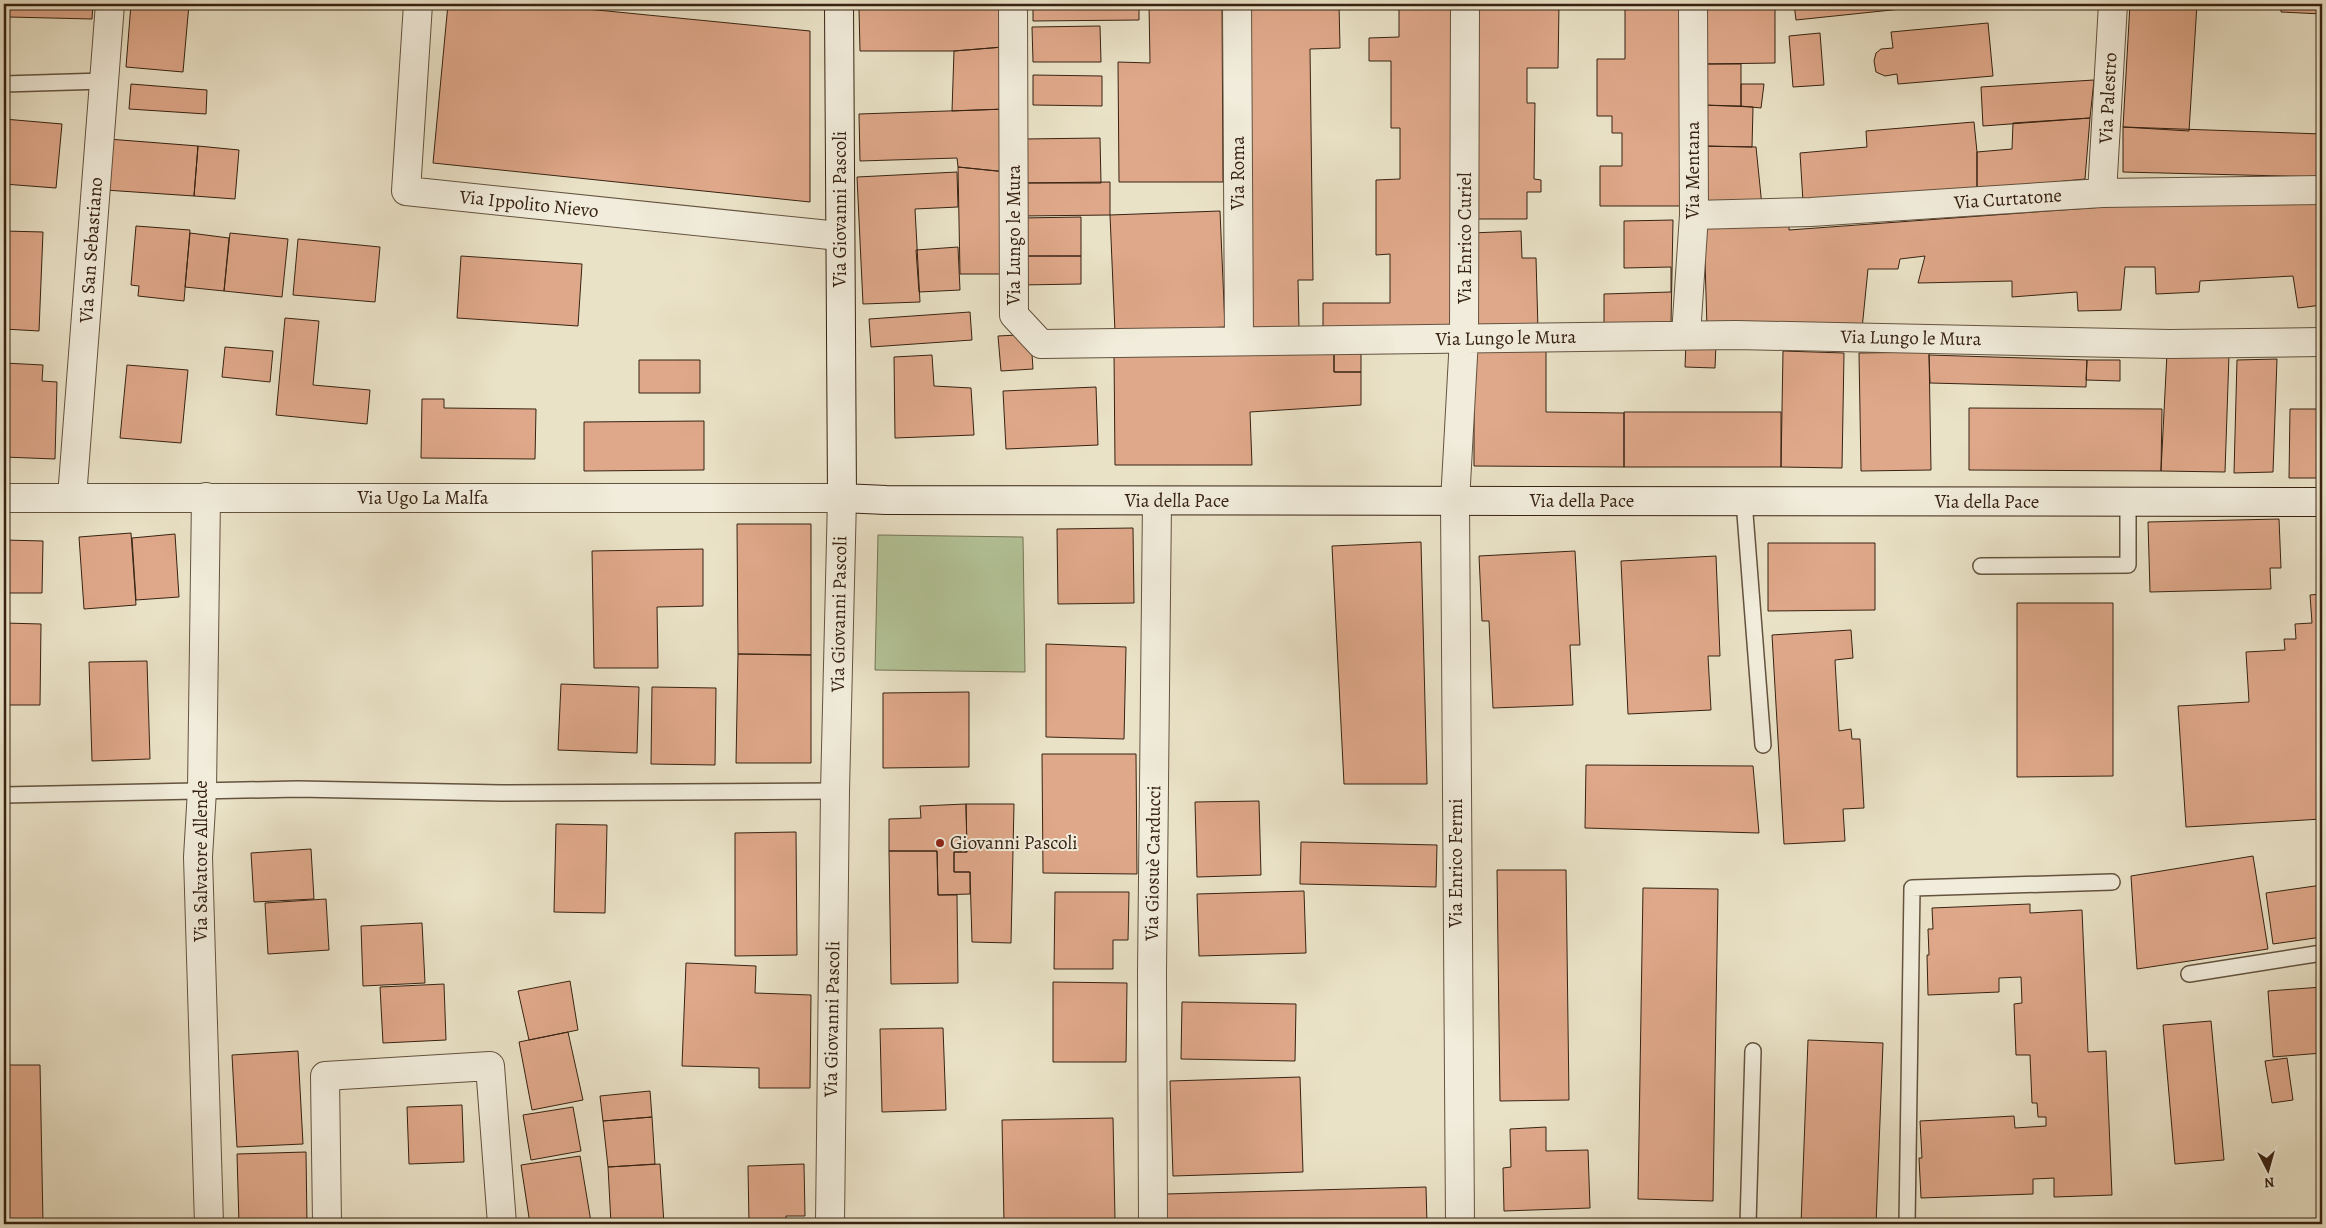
<svg xmlns="http://www.w3.org/2000/svg" width="2326" height="1228" viewBox="0 0 2326 1228" font-family="Alegreya,serif">
<style>
.green{fill:#b3c498;stroke:#757455}
.building{fill:#dfa88a;stroke:#372312}
.lines{fill:none;stroke-linecap:round;stroke-linejoin:round}
.lane-casing{stroke:#64533f;stroke-width:18}
.street-casing{stroke:#64533f;stroke-width:30}
.secondary-casing{stroke:#372312;stroke-width:30}
.lane{stroke:#f1ecdb;stroke-width:15}
.street{stroke:#f1ecdb;stroke-width:28}
.secondary{stroke:#f1ecdb;stroke-width:28}
.poi-dot{fill:#8f2418;stroke:#f1ecdb;stroke-width:2}
.labels{text-anchor:middle;dominant-baseline:central;stroke-width:4;stroke-linejoin:round;paint-order:stroke}
.street-label{font-size:19px;fill:#372312;stroke:#f1ecdb}
.poi-label{font-size:19px;fill:#372312;stroke:#f1ecdb;text-anchor:start}
</style>
<rect width="100%" height="100%" fill="#eae2c7"/>
<filter id="stains"><feTurbulence type="fractalNoise" baseFrequency=".004" numOctaves="4"/><feColorMatrix values="0 0 0 0 .2 0 0 0 0 .09 0 0 0 0 .02 0 0 0 .5 -.17"/></filter>
<radialGradient id="worn" r=".72"><stop offset=".6" stop-color="#630" stop-opacity="0"/><stop offset="1" stop-color="#630" stop-opacity=".3"/></radialGradient>
<path class="green" d="M878,535l145,2 2,135 -150,-2z"/>
<path class="building" d="M9,4h84l-1,15 -83,-2z
M131,4h58l-6,68 -57,-5z
M212,4h27v2z
M448,4h88l274,27v171l-377,-39z
M1033,4h106v16l-106,1z
M1149,4h73l1,178h-104l-1,-120 32,1z
M1248,4h91l1,44 -30,1 3,231h-15l1,48 -47,1z
M1399,4h58l-1,325h-133v-26h67v-49l-14,1v-75l24,-1v-51h-9v-67h-22v-23l30,-1z
M1472,4h87l-1,64h-31v35h8l-1,76 7,1v12h-14v27h-56z
M1625,4h56v202h-81v-40h22v-33h-10v-17h-15v-57h28z
M1702,4h73v59l-72,1z
M1794,4h155l-153,16z
M2130,4h67l-8,127 -66,-4z
M2281,4h41v10l-41,-2z
M1002,5l1,42 -49,4h-94l-1,-42z
M1988,23l5,53 -95,8 -1,-10 -12,2 -9,-4 -2,-11 2,-8 5,-4 12,-1 -2,-16z
M1100,26l1,36h-68l-1,-35z
M1820,33l4,52 -31,2 -4,-51z
M1003,47l3,62 -54,2 2,-60z
M1703,64h38v42l-39,-1z
M1033,75l69,1v30l-69,-1z
M2094,80l-4,38 -107,8 -2,-39z
M131,84l76,6 -1,24 -77,-5z
M1741,84h23l-3,24 -20,-2z
M1702,105l51,2 -1,40 -51,-1z
M1006,109l1,63 -49,-5 -1,-9 -97,3 -1,-47z
M2090,118l-5,61 -108,11v-38l35,-3 1,-26z
M4,119l58,5 -6,64 -52,-4z
M1974,122l3,30v38l-174,12 -3,-49 67,-6 -1,-16z
M2123,127l199,7v43l-199,-5z
M1100,138l1,45h-82l5,-44z
M108,139l90,7 -4,50 -89,-6z
M198,146l41,4 -4,49 -41,-3z
M1701,146l55,1 6,59h-62z
M958,167l49,5 1,102h-48z
M957,172l1,35 -43,2 5,93 -57,2 -6,-127z
M1110,182v33l-89,1v-33z
M2158,203h164v102l-24,3 -5,-32 -93,5 -1,11 -43,2 -1,-27h-30l-4,43 -43,1 -1,-19 -65,5v-16l-94,2 7,-27 -25,3 -2,10h-30l-6,60 -155,-1 -3,-102h85v4z
M1220,211l5,116 -110,5 -5,-117z
M1081,217v39h-60v-38z
M1673,220l-2,105 -67,1v-32l67,-2v-25l-47,1v-47z
M136,226l54,4 -6,71 -46,-5 1,-10 -8,-1z
M4,231l39,1 -4,99 -35,-2z
M1521,231l1,27h14l2,72 -66,1 -1,-98z
M190,233l39,5 -5,53 -39,-4z
M230,233l58,6 -6,58 -58,-6z
M298,239l82,8 -5,55 -82,-7z
M958,247l2,43 -41,2 -3,-42z
M461,256l121,8 -4,62 -121,-8z
M1021,256h60v28l-60,1z
M970,312l2,28 -101,7 -2,-28z
M285,318l34,3 -6,64 57,5 -3,34 -91,-9z
M1018,335l14,19 1,15 -32,2 -3,-35z
M1686,343l30,1 -1,24 -30,-1z
M225,347l48,4 -3,31 -48,-5z
M1474,347l72,1v64l78,1v54l-150,-1z
M1361,348v24h-27v-23z
M1334,349v23h27v33l-111,7 2,53h-137l-1,-113z
M1783,351l61,2 -2,115 -61,-1z
M1929,352l2,118 -70,1 -2,-118z
M2167,353l62,2 -4,117 -64,-1z
M932,355l2,31 37,2 3,47 -79,3 -1,-81z
M1929,355l158,5 -1,27 -156,-4z
M2277,359l-4,113 -39,1 3,-113z
M639,360h61v33h-61z
M2087,360h33v21l-34,-1z
M4,363l39,2 -1,16 15,1 -2,77 -51,-2z
M127,365l61,5 -7,73 -61,-5z
M1096,387l2,58 -92,4 -3,-58z
M422,399h22v9l92,1 -1,50 -114,-1z
M1969,408l193,1 -1,62 -192,-1z
M2290,409h32v69h-33z
M1624,412h157v55h-157z
M704,421v49l-120,1v-49z
M2279,519l2,49h-11l1,21 -121,3 -2,-70z
M737,524h74v131l-73,-1z
M1133,528l1,75 -76,1 -1,-75z
M131,533l5,72 -52,4 -5,-72z
M175,534l4,63 -43,3 -4,-62z
M4,540l39,1 -1,52h-38z
M1421,542l6,242h-83l-12,-238z
M1768,543h107v67l-107,1z
M703,549v57l-46,1 1,61h-64l-2,-117z
M1575,551l5,94h-10l3,60 -80,3 -4,-87h-7l-3,-65z
M1716,556l4,100h-12l3,54 -83,4 -7,-153z
M2322,594v225l-136,8 -8,-121 71,-4 -3,-50 39,-2 -1,-11h12l-1,-15 17,-1 -2,-28z
M2017,603h96v173l-96,1z
M4,623l37,1 -1,81h-36z
M1851,630l2,28 -18,2 4,71 12,-2 1,10h8l4,69 -21,1 2,32 -61,3 -12,-209z
M1046,644l80,3 -2,92 -78,-2z
M738,654l73,1v108h-75z
M147,661l3,98 -58,2 -3,-99z
M561,684l78,3 -2,66 -79,-3z
M652,687l64,1 -1,77 -64,-1z
M969,692v75l-86,1v-75z
M1042,754h94l1,120 -94,-1z
M1586,765l167,1 6,67 -174,-5z
M1259,801l2,74 -64,2 -2,-75z
M966,804h48l-3,139 -39,-1 -2,-70h-16v-20h13z
M966,804l1,48h-13v20h16v22l-32,1 -1,-44h-48v-32l32,-1 -1,-12z
M556,824l51,1 -2,88 -51,-1z
M796,832l1,123 -62,1v-123z
M1301,842l136,3 -1,42 -136,-3z
M311,849l3,50 -60,3 -3,-49z
M889,851h48l1,44h19l1,88 -67,1z
M2253,856l15,93 -131,20 -6,-93z
M1497,870h69l3,230 -69,1z
M2322,885v52l-49,7 -7,-51z
M1643,888l75,1 -5,312 -75,-2z
M1304,891l2,62 -107,3 -2,-62z
M1055,892h74l-1,48h-15v29h-59z
M326,899l3,51 -61,4 -3,-51z
M2030,904v9l52,-3 6,142 18,-1 6,144 -58,2v-19l-21,1v15l-112,4 -2,-40h3l-2,-37 94,-5 1,12 31,-2v-9h-8l-1,-14h-5l-2,-48h-14l-2,-51 8,-1 -1,-26 -22,1v14l-71,3 -1,-40h2l-1,-26h5l-1,-21z
M422,923l3,60 -62,3 -2,-60z
M686,963l70,3 -1,27 56,2 -1,93h-51v-20l-77,-2z
M570,981l8,49 -49,10 -11,-49z
M1053,982l74,1 -1,79h-73z
M444,984l2,56 -63,3 -3,-56z
M2322,987v66l-49,4 -5,-66z
M1182,1002l114,2 -1,57 -114,-2z
M2211,1021l13,139 -49,4 -12,-139z
M943,1028l3,82 -64,2 -2,-83z
M568,1032l15,68 -51,10 -13,-68z
M1808,1040l75,3 -7,181h-75z
M298,1051l5,93 -66,3 -5,-92z
M2287,1058l6,42 -21,3 -7,-42z
M4,1065h36l3,159h-39z
M1300,1077l3,95 -130,4 -3,-95z
M650,1091l2,26 -49,4 -3,-25z
M462,1105l2,57 -55,2 -2,-57z
M573,1107l8,44 -50,9 -8,-45z
M652,1117l3,47 -47,3 -5,-46z
M1113,1118l2,102 -111,3 -2,-103z
M1546,1127v24l42,-1 2,58 -86,3 -1,-43 8,-1 -1,-38z
M306,1152l1,72h-68l-2,-70z
M580,1156l11,66 -16,2h-45l-9,-59z
M660,1164l4,60h-53l-3,-57z
M804,1164l1,52h-19v8h-37l-1,-58z
M1426,1187l1,37h-261v-30z"/>
<g class="lines">
<defs>
<path id="lane" d="M4,84l99,-3
M1744,501l19,244
M1981,566l147,-1v-63
M4,795l294,-6 203,4 334,-2
M2189,974l133,-21
M1748,1224l5,-173
M1907,1224l5,-336 200,-6"/>
<path id="street" d="M418,4l-12,187 433,45
M1013,4l1,311 27,29 695,-9 434,9 152,-2
M1237,4l2,337
M2102,193l11,-189
M1694,215l117,-3 291,-19 220,-3
M1686,335l8,-120 -1,-211
M72,497l38,-493
M206,497l-4,293 -4,67 11,367
M4,498h838l-7,293 -5,433
M327,1224l-2,-148 165,-10 12,158
M1153,1224l-1,-250 5,-473
M1460,1224l-5,-722 9,-164 1,-334"/>
<path id="secondary" d="M839,4l3,494 44,2 1436,2"/>
</defs>
<use href="#lane" class="lane-casing"/>
<use href="#street" class="street-casing"/>
<use href="#secondary" class="secondary-casing"/>
<use href="#lane" class="lane"/>
<use href="#street" class="street"/>
<use href="#secondary" class="secondary"/>
</g>
<circle class="poi-dot" cx="940" cy="843" r="5"/>
<g class="labels">
<g class="street-label">
<text transform="translate(2108 98) rotate(-87)">Via Palestro</text>
<text transform="translate(1693 170) rotate(-90)">Via Mentana</text>
<text transform="translate(1238 173) rotate(-90)">Via Roma</text>
<text transform="translate(2008 199) rotate(-4)">Via Curtatone</text>
<text transform="translate(529 204) rotate(6)">Via Ippolito Nievo</text>
<text transform="translate(840 209) rotate(-90)">Via Giovanni Pascoli</text>
<text transform="translate(1014 235) rotate(-90)">Via Lungo le Mura</text>
<text transform="translate(1465 238) rotate(-90)">Via Enrico Curiel</text>
<text transform="translate(91 250) rotate(-86)">Via San Sebastiano</text>
<text transform="translate(1506 338) rotate(-1)">Via Lungo le Mura</text>
<text transform="translate(1911 338) rotate(1)">Via Lungo le Mura</text>
<text x="423" y="498">Via Ugo La Malfa</text>
<text x="1177" y="501">Via della Pace</text>
<text x="1582" y="501">Via della Pace</text>
<text x="1987" y="502">Via della Pace</text>
<text transform="translate(839 614) rotate(-89)">Via Giovanni Pascoli</text>
<text transform="translate(201 861) rotate(-90)">Via Salvatore Allende</text>
<text transform="translate(1153 863) rotate(-89)">Via Giosuè Carducci</text>
<text transform="translate(1456 863) rotate(-90)">Via Enrico Fermi</text>
<text transform="translate(832 1019) rotate(-89)">Via Giovanni Pascoli</text>
</g>
<g class="poi-label">
<text x="950" y="843">Giovanni Pascoli</text>
</g>
</g>
<rect width="2326" height="1228" fill="none" stroke="#eae2c7" stroke-width="20"/>
<rect x="5" y="5" width="2316" height="1218" fill="none" stroke="#372312" stroke-width="2.5"/>
<rect x="10" y="10" width="2306" height="1208" fill="none" stroke="#372312"/>
<g transform="translate(2268 1170) rotate(174)" stroke="#f1ecdb" stroke-width="4" paint-order="stroke">
<path d="M0-4L9 19L0 12L-9 19Z" fill="#372312"/>
<text y="-8" font-size="14" font-weight="bold" text-anchor="middle" fill="#372312">N</text>
</g>
<rect width="100%" height="100%" filter="url(#stains)"/>
<rect width="100%" height="100%" fill="url(#worn)"/>
</svg>
